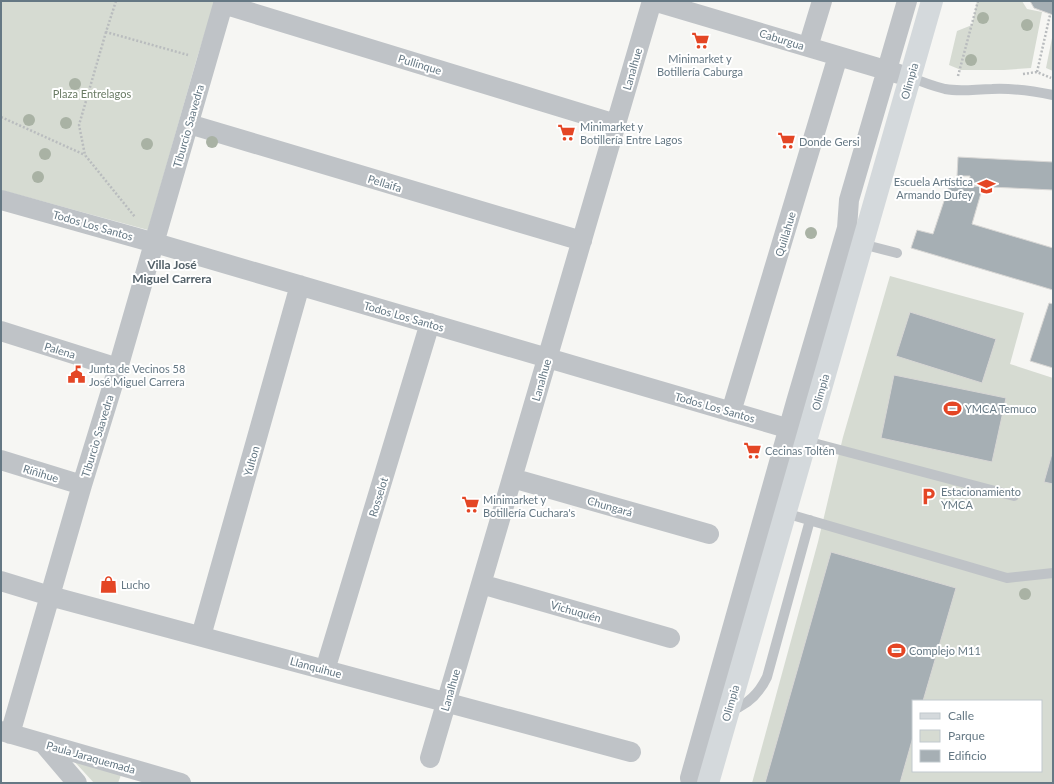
<svg xmlns="http://www.w3.org/2000/svg" width="1054" height="784" viewBox="0 0 1054 784" font-family="Lato,sans-serif">
<style>
.green{fill:#d6dbd2;fill-rule:evenodd}
.building{fill:#a6afb4;stroke:#d8d7d5}
.lines{fill:none;stroke-linecap:round;stroke-linejoin:round}
.path{stroke:#b9bcbe;stroke-width:2.5;stroke-dasharray:2 2;stroke-linecap:butt}
.lane{stroke:#bfc3c7;stroke-width:10}
.street{stroke:#bfc3c7;stroke-width:20}
.secondary{stroke:#d4d9dc;stroke-width:22}
.tree{fill:#a9b2a4}
.labels{text-anchor:middle;dominant-baseline:central;stroke-width:4;stroke-linejoin:round;paint-order:stroke}
.street-label{font-size:11px;fill:#657884;stroke:#fff}
.poi-label{font-size:11px;fill:#657884;stroke:#fff;text-anchor:start}
.park-label{font-size:11px;fill:#6a7b64;stroke:#fff}
.neighbourhood-label{font-size:12px;font-weight:bold;fill:#536169;stroke:#fff}
</style>
<rect width="100%" height="100%" fill="#f6f6f3"/>
<path class="green" d="M1,1h214l-18,57 -49,172 -147,-40z
M977,1h45l5,8 15,3 -11,56 -27,2h-43l-12,-5 8,-34 15,-6z
M1053,33v38l-7,-3z
M890,276l134,37 -14,51 43,14v405h-301l66,-241 25,-105zM913,701h128v70h-128z
M73,760l48,15 -3,8h-24z"/>
<path class="building" d="M1030,1h23v14l-19,-7z
M958,157l95,5v28l-84,-4 1,-10h-13z
M950,183l33,3 -11,38 81,24v42l-142,-42 6,-18 16,4z
M1049,303l4,1v64l-23,-7z
M910,312l86,27 -14,44 -86,-27z
M894,375l112,23 -14,64 -111,-24z
M1053,450v34l-9,-2z
M831,552l125,36 -33,113h-10v36l-13,46h-135z"/>
<g class="lines">
<path class="path" d="M116,1l-10,31 82,23
M106,32l-27,93 6,30 50,62
M1037,72l13,-57
M1023,74l14,-2 14,6
M958,76l20,-75
M1,117l84,38"/>
<path class="lane" d="M910,77c12,5 23,9 35,12 16,3 31,0 47,0 20,-1 41,2 61,6
M862,244l35,9
M806,441l208,55
M785,513l222,65 46,-5
M730,711c18,-6 29,-17 37,-34l43,-157"/>
<path class="street" d="M653,1l246,73
M223,4l393,120
M808,47l14,-46
M189,124l393,117
M1,200l154,43 652,191
M1,331l117,37
M731,412l107,-356
M1,460l81,25
M512,478l197,56
M1,581l49,15 581,156
M481,584l189,54
M201,636l99,-351
M325,670l105,-347
M1,731l180,52
M10,734l72,-249 36,-117 106,-367
M43,743l34,40
M430,758l222,-757
M691,783l-1,-5 106,-376 51,-174 2,-28 58,-199"/>
<path class="secondary" d="M708,783l224,-782"/>
</g>
<g class="tree">
<circle cx="983" cy="18" r="6"/>
<circle cx="1027" cy="25" r="6"/>
<circle cx="971" cy="60" r="6"/>
<circle cx="75" cy="84" r="6"/>
<circle cx="29" cy="120" r="6"/>
<circle cx="66" cy="123" r="6"/>
<circle cx="212" cy="142" r="6"/>
<circle cx="147" cy="144" r="6"/>
<circle cx="45" cy="154" r="6"/>
<circle cx="38" cy="177" r="6"/>
<circle cx="811" cy="233" r="6"/>
<circle cx="1025" cy="594" r="6"/>
</g>
<defs>
<symbol id="supermarket-bare" viewBox="-9 -9 18 18"><path d="M-6-5.5h2.5l.6 2H6L4.5 2H-2.5L-4.4-4H-6ZM-1.5 3.2a1.3 1.3 0 1 0 .1 0ZM3 3.2a1.3 1.3 0 1 0 .1 0Z" fill="#e44625" stroke="#fff" stroke-width="2.5" paint-order="stroke"/></symbol>
<symbol id="school-bare" viewBox="-9 -9 18 18"><path d="M0-5L7-2L0 1L-7-2ZM-4 1L0 2.5L4 1V4Q0 6-4 4Z" fill="#e44625" stroke="#fff" stroke-width="2.5" paint-order="stroke"/></symbol>
<symbol id="civic-bare" viewBox="-9 -9 18 18"><path d="M-.6-6.5H3V-4.5H.6V-3L4-1V1h2V6H-6V1h2V-1L-.6-3ZM-1.2 2.5V6h2.4V2.5Z" fill="#e44625" stroke="#fff" stroke-width="2.5" paint-order="stroke"/></symbol>
<symbol id="stadium-bare" viewBox="-9 -9 18 18"><path d="M0-5a6.5 5 0 1 0 0 10a6.5 5 0 1 0 0-10ZM-3.5-1.8h7v3.6h-7Z" fill="#e44625" stroke="#fff" stroke-width="2.5" paint-order="stroke"/></symbol>
<symbol id="parking-bare" viewBox="-9 -9 18 18"><path d="M-3.5-5.5H1a3.5 3.5 0 0 1 0 7H-1V5.5H-3.5ZM-1-3.4V-.6H.8a1.4 1.4 0 0 0 0-2.8Z" fill="#e44625" stroke="#fff" stroke-width="2.5" paint-order="stroke"/></symbol>
<symbol id="shop-bare" viewBox="-9 -9 18 18"><path d="M-5-2.5h2.3a2.7 3.5 0 0 1 5.4 0H5L5.5 6h-11ZM-1.5-2.5h3a1.5 2.3 0 0 0-3 0Z" fill="#e44625" stroke="#fff" stroke-width="2.5" paint-order="stroke"/></symbol>
</defs>
<g fill-rule="evenodd">
<use href="#supermarket-bare" x="688" y="28" width="25" height="25"/>
<use href="#supermarket-bare" x="554" y="120" width="25" height="25"/>
<use href="#supermarket-bare" x="774" y="128" width="25" height="25"/>
<use href="#school-bare" x="974" y="174" width="25" height="25"/>
<use href="#civic-bare" x="64" y="362" width="25" height="25"/>
<use href="#stadium-bare" x="940" y="396" width="25" height="25"/>
<use href="#supermarket-bare" x="740" y="438" width="25" height="25"/>
<use href="#parking-bare" x="916" y="484" width="25" height="25"/>
<use href="#supermarket-bare" x="458" y="492" width="25" height="25"/>
<use href="#shop-bare" x="96" y="572" width="25" height="25"/>
<use href="#stadium-bare" x="884" y="638" width="25" height="25"/>
</g>
<g class="labels">
<g class="street-label">
<text transform="translate(782 39) rotate(17)">Caburgua</text>
<text transform="translate(420 64) rotate(17)">Pullinque</text>
<text transform="translate(632 69) rotate(-74)">Lanalhue</text>
<text transform="translate(909 81) rotate(-74)">Olimpia</text>
<text transform="translate(188 126) rotate(-74)">Tiburcio Saavedra</text>
<text transform="translate(385 183) rotate(17)">Pellaifa</text>
<text transform="translate(93 225) rotate(16)">Todos Los Santos</text>
<text transform="translate(785 234) rotate(-73)">Quillahue</text>
<text transform="translate(404 316) rotate(16)">Todos Los Santos</text>
<text transform="translate(60 350) rotate(17)">Palena</text>
<text transform="translate(541 380) rotate(-74)">Lanalhue</text>
<text transform="translate(820 392) rotate(-74)">Olimpia</text>
<text transform="translate(715 407) rotate(16)">Todos Los Santos</text>
<text transform="translate(97 436) rotate(-73)">Tiburcio Saavedra</text>
<text transform="translate(251 461) rotate(-74)">Yulton</text>
<text transform="translate(41 473) rotate(17)">Riñihue</text>
<text transform="translate(378 497) rotate(-73)">Rosselot</text>
<text transform="translate(610 506) rotate(16)">Chungará</text>
<text transform="translate(576 611) rotate(16)">Vichuquén</text>
<text transform="translate(316 667) rotate(15)">Llanquihue</text>
<text transform="translate(450 690) rotate(-74)">Lanalhue</text>
<text transform="translate(730 703) rotate(-74)">Olimpia</text>
<text transform="translate(91 757) rotate(16)">Paula Jaraquemada</text>
</g>
<g class="poi-label">
<text x="700" y="58" text-anchor="middle">Minimarket y<tspan x="700" dy="13">Botillería Caburga</tspan></text>
<text x="580" y="126">Minimarket y<tspan x="580" dy="13">Botillería Entre Lagos</tspan></text>
<text x="799" y="141">Donde Gersi</text>
<text x="973" y="181" text-anchor="end">Escuela Artística<tspan x="973" dy="13">Armando Dufey</tspan></text>
<text x="89" y="368">Junta de Vecinos 58<tspan x="89" dy="13">José Miguel Carrera</tspan></text>
<text x="965" y="408">YMCA Temuco</text>
<text x="765" y="450">Cecinas Toltén</text>
<text x="941" y="491">Estacionamiento<tspan x="941" dy="13">YMCA</tspan></text>
<text x="483" y="499">Minimarket y<tspan x="483" dy="13">Botillería Cuchara's</tspan></text>
<text x="121" y="584">Lucho</text>
<text x="909" y="650">Complejo M11</text>
</g>
<g class="park-label">
<text x="92" y="93">Plaza Entrelagos</text>
</g>
<g class="neighbourhood-label">
<text x="172" y="264">Villa José<tspan x="172" dy="14">Miguel Carrera</tspan></text>
</g>
</g>
<rect width="1054" height="784" fill="none" stroke="#657884" stroke-width="4"/>
<rect x="912" y="700" width="130" height="72" fill="#ffffff" stroke="#c1c9ce"/>
<rect x="920" y="713" width="20" height="6" fill="#d4d9dc" stroke="#c1c9ce"/>
<text x="948" y="720" font-size="12" fill="#657884">Calle</text>
<rect x="920" y="730" width="20" height="12" fill="#d6dbd2" stroke="#c1c9ce"/>
<text x="948" y="740" font-size="12" fill="#657884">Parque</text>
<rect x="920" y="750" width="20" height="12" fill="#a6afb4" stroke="#c1c9ce"/>
<text x="948" y="760" font-size="12" fill="#657884">Edificio</text>
</svg>
